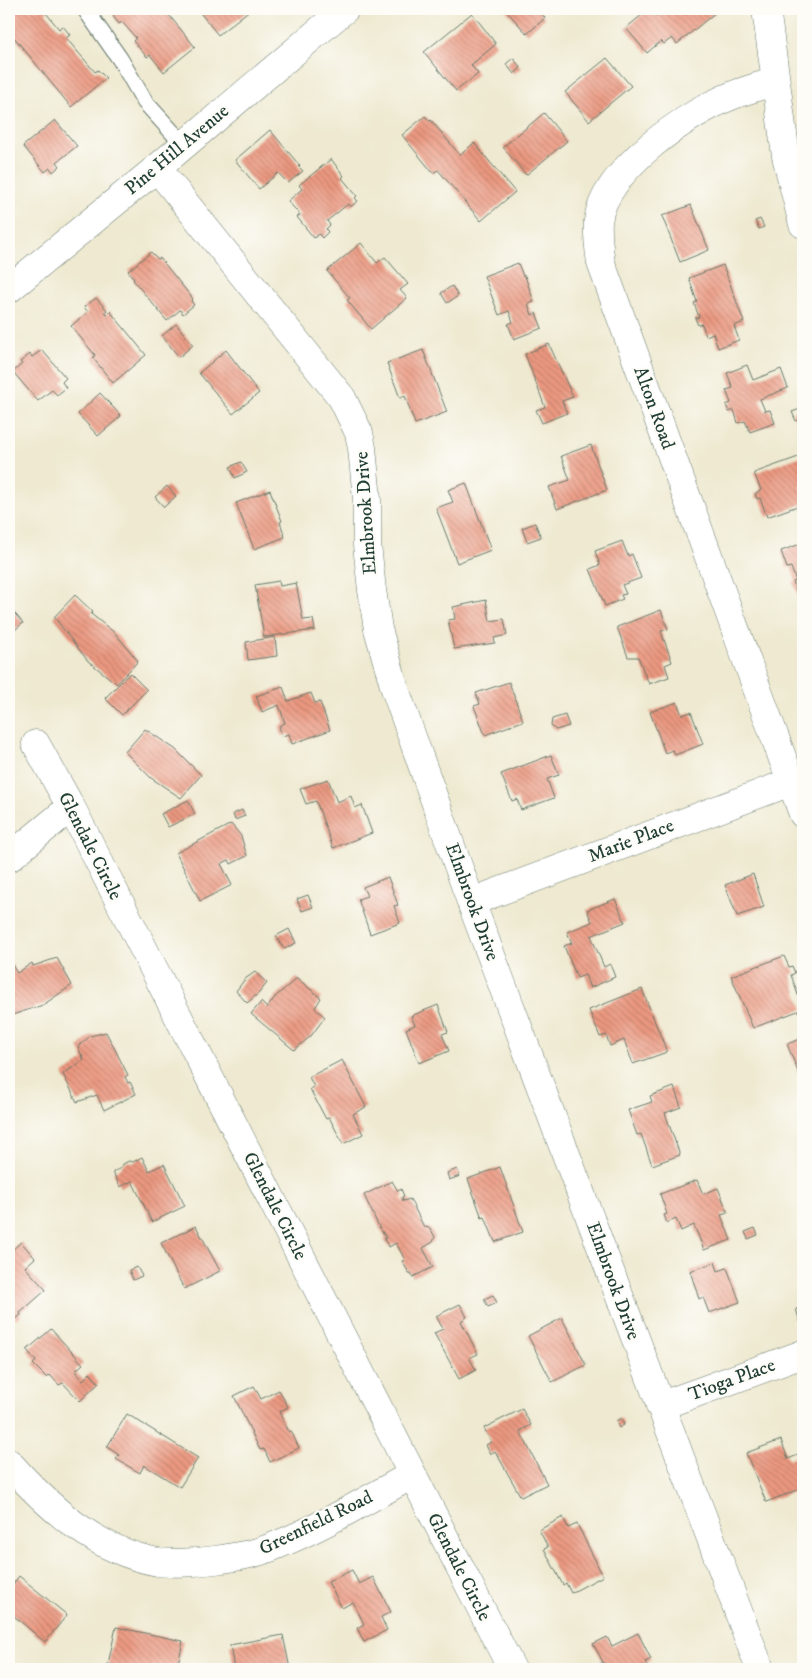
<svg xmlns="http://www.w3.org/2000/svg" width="812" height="1678" viewBox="0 0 812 1678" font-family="'IM FELL DW Pica',serif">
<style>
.building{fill:url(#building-back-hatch)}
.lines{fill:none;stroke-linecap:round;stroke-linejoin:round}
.lane-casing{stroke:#67796b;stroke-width:18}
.street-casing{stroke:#67796b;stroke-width:29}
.lane{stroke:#fff;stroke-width:16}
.street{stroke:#fff;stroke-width:28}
.labels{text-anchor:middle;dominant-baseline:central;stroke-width:4.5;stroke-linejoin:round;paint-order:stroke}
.street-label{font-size:19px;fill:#1f3d34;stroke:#fdfcf7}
</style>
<defs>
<pattern id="building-back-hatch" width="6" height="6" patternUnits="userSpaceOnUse" patternTransform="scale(1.25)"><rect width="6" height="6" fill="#ec9880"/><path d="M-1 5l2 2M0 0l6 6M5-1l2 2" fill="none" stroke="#bf7d6a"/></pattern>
</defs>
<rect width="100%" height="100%" fill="#fdfcf7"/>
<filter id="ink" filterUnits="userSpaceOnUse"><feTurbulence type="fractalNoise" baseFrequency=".02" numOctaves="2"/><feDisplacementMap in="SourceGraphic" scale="10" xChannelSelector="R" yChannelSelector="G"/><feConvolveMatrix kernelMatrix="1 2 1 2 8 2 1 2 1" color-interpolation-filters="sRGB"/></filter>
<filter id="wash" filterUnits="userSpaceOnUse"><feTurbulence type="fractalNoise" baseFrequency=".0096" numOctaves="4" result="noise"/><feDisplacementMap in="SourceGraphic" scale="20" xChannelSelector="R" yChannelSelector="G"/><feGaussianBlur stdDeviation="1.12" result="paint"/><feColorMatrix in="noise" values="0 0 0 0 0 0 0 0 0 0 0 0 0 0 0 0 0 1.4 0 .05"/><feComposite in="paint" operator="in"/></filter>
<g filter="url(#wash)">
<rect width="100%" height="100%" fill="#eee9d0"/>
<g id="blocks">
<path class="building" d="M9,9h39l-2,4 13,16 4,-3 7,9 -4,3 29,34 3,-2 8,8 -35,29 -62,-76z
M111,9h53l31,38 -31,25 -14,-17 -3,2 -14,-16 3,-3 -14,-16 -3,2 -6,-8 2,-3z
M197,9h54l-33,26z
M505,9h33l7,9 -18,16z
M649,9l6,7 10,-7h48l3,3 -39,32 -5,-6 -8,6 -3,-3 -14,12 -21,-25z
M472,13l24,31 -25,21 7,9 -22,17 -32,-39z
M513,58l8,10 -7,6 -8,-10z
M607,58l24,28 -42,35 -24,-29z
M544,113l23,28 -41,34 -23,-28z
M425,116l5,5 1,-1 29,35 14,-12 41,49 -34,29 -43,-51 -5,3 -31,-38z
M55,120l22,26 -20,16 3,4 -7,6 -3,-4 -5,4 -22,-26z
M270,130l30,36h-2l5,5 -15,12 -10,-10 -19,16 -24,-29z
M331,159l13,17 -2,2 15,18 -2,2 3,3 -8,6 -2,-3 -21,17 3,4 -4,4 2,3 -6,6 -3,-4 -5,4 -17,-21 3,-2 -12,-14 14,-12 -3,-4z
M9,196l5,8 -5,3z
M691,205l18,45 -29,12 -18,-46z
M760,219l4,8 -5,2 -4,-8z
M361,243l16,20 8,-6 23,27 -8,6 7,8 -36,31 -24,-29 3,-2 -23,-27z
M151,252l7,7 2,-1 33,41 -2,2 3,4 -11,9 -3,-4 -13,11 -34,-41 1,-1 -6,-8z
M518,263l5,13h2l9,26 -6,2 4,11 4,-2 6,15 -28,11 -6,-15 5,-2 -4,-11 -10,4 -15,-39z
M723,265l21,57 -10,4 5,14 -21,8 -5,-15 -7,3 -4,-12 -4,1 -3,-7 4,-1 -5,-14 3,-1 -8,-24z
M452,286l6,10 -11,7 -6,-10z
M96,298l11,12 -3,3 2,2 4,-4 36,44 -33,28 -20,-25 2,-3 -24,-29 17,-14 -4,-5z
M176,324l17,21 -14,12 -17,-21z
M549,344l24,53 -11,4 5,12 -25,10 -6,-13 9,-3 -20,-53z
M42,350l24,28 -4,4 4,6 -9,7 -5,-5 -14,11 -25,-29 9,-8 -2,-2 10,-8 2,3z
M226,350l33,43 -26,21 -34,-41z
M423,350l24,62 -32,12 -10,-28 -5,2 -13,-35z
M747,365l6,15 28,-11 7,19 -28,11 5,12 5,-1 5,13 -25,9 -5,-11 -7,2 -4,-13 -5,2 -3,-7 5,-2 -5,-13 7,-2 -6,-15z
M100,393l21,23 -23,20 -20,-22z
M803,408v11l-7,2 -4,-9z
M591,445l16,45 -50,19 -8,-22 21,-7 -9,-24z
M801,456l2,5v23l-3,1 3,9v10l-36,13 -7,-19 -3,1 -2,-5 6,-4 -7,-17z
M241,462l6,10 -12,6 -5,-11z
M466,483l25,67 -34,13 -21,-55 17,-6 -5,-12z
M167,486l9,10 -12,11 -9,-10z
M270,490l12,31 -2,1 5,15 -31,12 -18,-46z
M535,523l6,14 -14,5 -5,-14z
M622,541l6,15 4,-2 9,24 -19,7 4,9 -5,1 2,4 -18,7 -15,-37 10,-4 -5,-14z
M803,543v66l-10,-27 3,-1 -5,-14 -4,1 -6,-17z
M279,581l1,5 16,-3 7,37 10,-1 2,11 -51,7 -9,-52z
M75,595l18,17 -2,2 25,20 22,27 -21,23 -29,-23 -34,-44z
M486,600l4,21 14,-2 3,16 -13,3 1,5 -41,6 -6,-29 7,-1 -2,-12z
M9,607l14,16 -14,12z
M661,610l7,19 -7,2 11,31 -7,3 4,12 -20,7 -11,-27h-10l-11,-30z
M275,637l2,19 -29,4 -2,-18z
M130,673l17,17 -25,25 -17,-17z
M509,682l14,39 -38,14 -11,-29 6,-2 -4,-11z
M283,687l5,14 23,-8 4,10 5,-1 10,28 -38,14 -3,-10 -7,2 -3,-10 6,-3 -6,-18 -17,7 -6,-16z
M677,702l5,13 9,-3 12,32 -28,11 -2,-5 -8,3 -15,-41z
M565,715l4,11 -13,4 -5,-4 1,-7z
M145,729l30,20 26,26 -20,23 -30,-20 -26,-26z
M551,755l8,20 -12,4 7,19 -33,12 -4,-11 -5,2 -11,-27z
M328,779l9,23 14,-6 4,12 7,-3 10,28 -39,15 -17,-47 -10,3 -6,-15z
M188,800l7,14 -27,13 -7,-13z
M242,810l3,6 -10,4 -2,-6z
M231,824l10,12 6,20 -16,8 -2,-4 -8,4 11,21 -32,16 -24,-48z
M753,874l11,33 -27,9 -12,-31z
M388,877l10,28 -4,1 6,17 -30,11 -12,-35 9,-3 -4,-9z
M308,895l5,12 -11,4 -5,-12z
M615,899l10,23 -34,14 13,31 6,-3 5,13 -25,11 -5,-13 -8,3 -13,-32 8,-3 -5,-11 25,-10 -5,-12z
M289,929l7,14 -12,6 -8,-13z
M784,956l5,11 3,-1 3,7 -4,2 12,34 -50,19 -22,-52z
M57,958l15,27 -29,20 -34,11v-56l8,13 15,-10 1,3z
M255,972l12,11 -8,10 -12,10 -11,-12 9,-12z
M297,978l24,20 -6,10 10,9 -14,19 -17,14 -43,-36 10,-12 6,6 8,-11z
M642,989l25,63 -34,12 -9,-24 -14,6 -4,-11 -6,2 -11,-27z
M438,1005l10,27 -6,2 7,17 -30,12 -13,-34 9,-4 -4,-9z
M106,1032l22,43 -3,2 3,6 2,-1 6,12 -32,16 -7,-15 -20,7 -14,-28 21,-14 -6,-13 12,-11z
M803,1038v46l-16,-40z
M342,1060l24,47 -13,7 10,20 -20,10 -14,-27 -3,2 -16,-30 4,-2 -5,-10z
M674,1087l7,20 -16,6 15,42 -28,10 -11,-31 -4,1 -9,-25 24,-8 -2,-6z
M142,1157l7,14 15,-7 21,42 -33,16 -20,-41 -12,6 -7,-15 8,-4 2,-4 6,-3 4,1z
M500,1167l23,65 -28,10 -10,-25 -3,1 -14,-39z
M457,1169l3,7 -11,4 -2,-7z
M697,1180l6,14 15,-6 10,25 -7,2 10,25 -27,10 -10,-25 -13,6 -5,-12 -9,4 -3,-8 3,-1 -7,-20z
M392,1181l6,10 3,-2 3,7 -2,1 1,4 7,-2 14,28 6,1 5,9 -2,5 -10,6 10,19 -20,10 -2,-4h-2l-7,-12 3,-1 -9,-17 -7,4 -5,-8 2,-1 -7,-11 -15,-32z
M196,1226l24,45 -36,18 -23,-46z
M755,1228l3,7 -10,4 -3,-7z
M21,1242l14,16 -10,9 21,23 -26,23 1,2 -5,4 -7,-8v-62l2,2z
M715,1262l3,9 9,-3 13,34 -31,11 -6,-16 -4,2 -9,-28z
M137,1267l5,9 -9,4 -4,-10z
M493,1295l4,8 -9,4 -4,-8z
M460,1304l7,13 -6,4 17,33 -9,4 7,12 -17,9 -25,-46 9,-4 -7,-13z
M803,1307v14l-3,1 -4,-13z
M562,1318l24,47 -34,17 -24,-46z
M51,1329l32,35 -8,7 8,9 7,-7 9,10 -19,18 -17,-18 -4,2 -9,-10 -3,3 -14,-14 3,-3 -9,-11z
M254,1386l7,13 18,-9 9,17 -9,5 10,20 2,-1 8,17 -29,14 -6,-13 -4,1 -26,-54z
M522,1409l9,16 -11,6 27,53 -26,13 -26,-46 -5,3 -4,-9 5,-3 -7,-14z
M127,1414l71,44 -18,29 -36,-22 -4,8 -24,-14 3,-4 -12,-8z
M621,1418l3,7 -5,3 -3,-7z
M781,1440l7,19 15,-6v35l-37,14 -20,-49z
M563,1517l5,11 9,-4 26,52 -32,17 -5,-10 -3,2 -19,-36 4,-2 -9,-17z
M803,1525v8l-2,1 -3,-6z
M352,1570l7,14 14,-7 18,35 -10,5 6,13 -23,12 -7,-14 7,-4 -11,-22 -11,6 -14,-26z
M19,1576l48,39 -22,27 -36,-30v-26l1,2z
M116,1627l67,14 -6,28h-70z
M638,1633l13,26 -6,3 4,7h-50l-2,-3 6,-4 -10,-18 14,-7 5,9z
M283,1635l7,34h-56l-4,-24z"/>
</g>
</g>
<g filter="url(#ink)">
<use href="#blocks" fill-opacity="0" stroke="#67796b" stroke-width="1"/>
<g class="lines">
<defs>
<path id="lane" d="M85,9l35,50 25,43 38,42"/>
<path id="street" d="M766,9l20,147 17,68
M775,81c-14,5 -29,9 -44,15 -43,17 -127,74 -133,125 -1,14 1,28 3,42l202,551
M157,168l185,230 17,35 3,15 5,51v46l5,45 6,39 17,60 76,213 289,767
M9,289l148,-121 188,-159
M36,744l35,63 441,862
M9,858l62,-51
M471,902l320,-120
M660,1406l143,-52
M9,1463c40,45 87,88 149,99 15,2 42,0 57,-2 21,-3 42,-6 62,-15 47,-19 91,-46 135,-70"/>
</defs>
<use href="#lane" class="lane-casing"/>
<use href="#street" class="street-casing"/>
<use href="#lane" class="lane"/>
<use href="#street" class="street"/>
</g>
</g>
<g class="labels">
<g class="street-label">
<text transform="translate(177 150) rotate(-40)">Pine Hill Avenue</text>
<text transform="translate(654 408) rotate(70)">Alton Road</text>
<text transform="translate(366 513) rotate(-94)">Elmbrook Drive</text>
<text transform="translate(631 841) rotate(-21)">Marie Place</text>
<text transform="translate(90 846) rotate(63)">Glendale Circle</text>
<text transform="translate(472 902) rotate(70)">Elmbrook Drive</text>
<text transform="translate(275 1206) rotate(63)">Glendale Circle</text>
<text transform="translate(613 1281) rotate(70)">Elmbrook Drive</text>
<text transform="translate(732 1380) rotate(-20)">Tioga Place</text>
<text transform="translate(316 1523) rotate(-26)">Greenfield Road</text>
<text transform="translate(459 1567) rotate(63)">Glendale Circle</text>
</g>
</g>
<rect width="812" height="1678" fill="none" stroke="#fdfcf7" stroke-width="30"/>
</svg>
